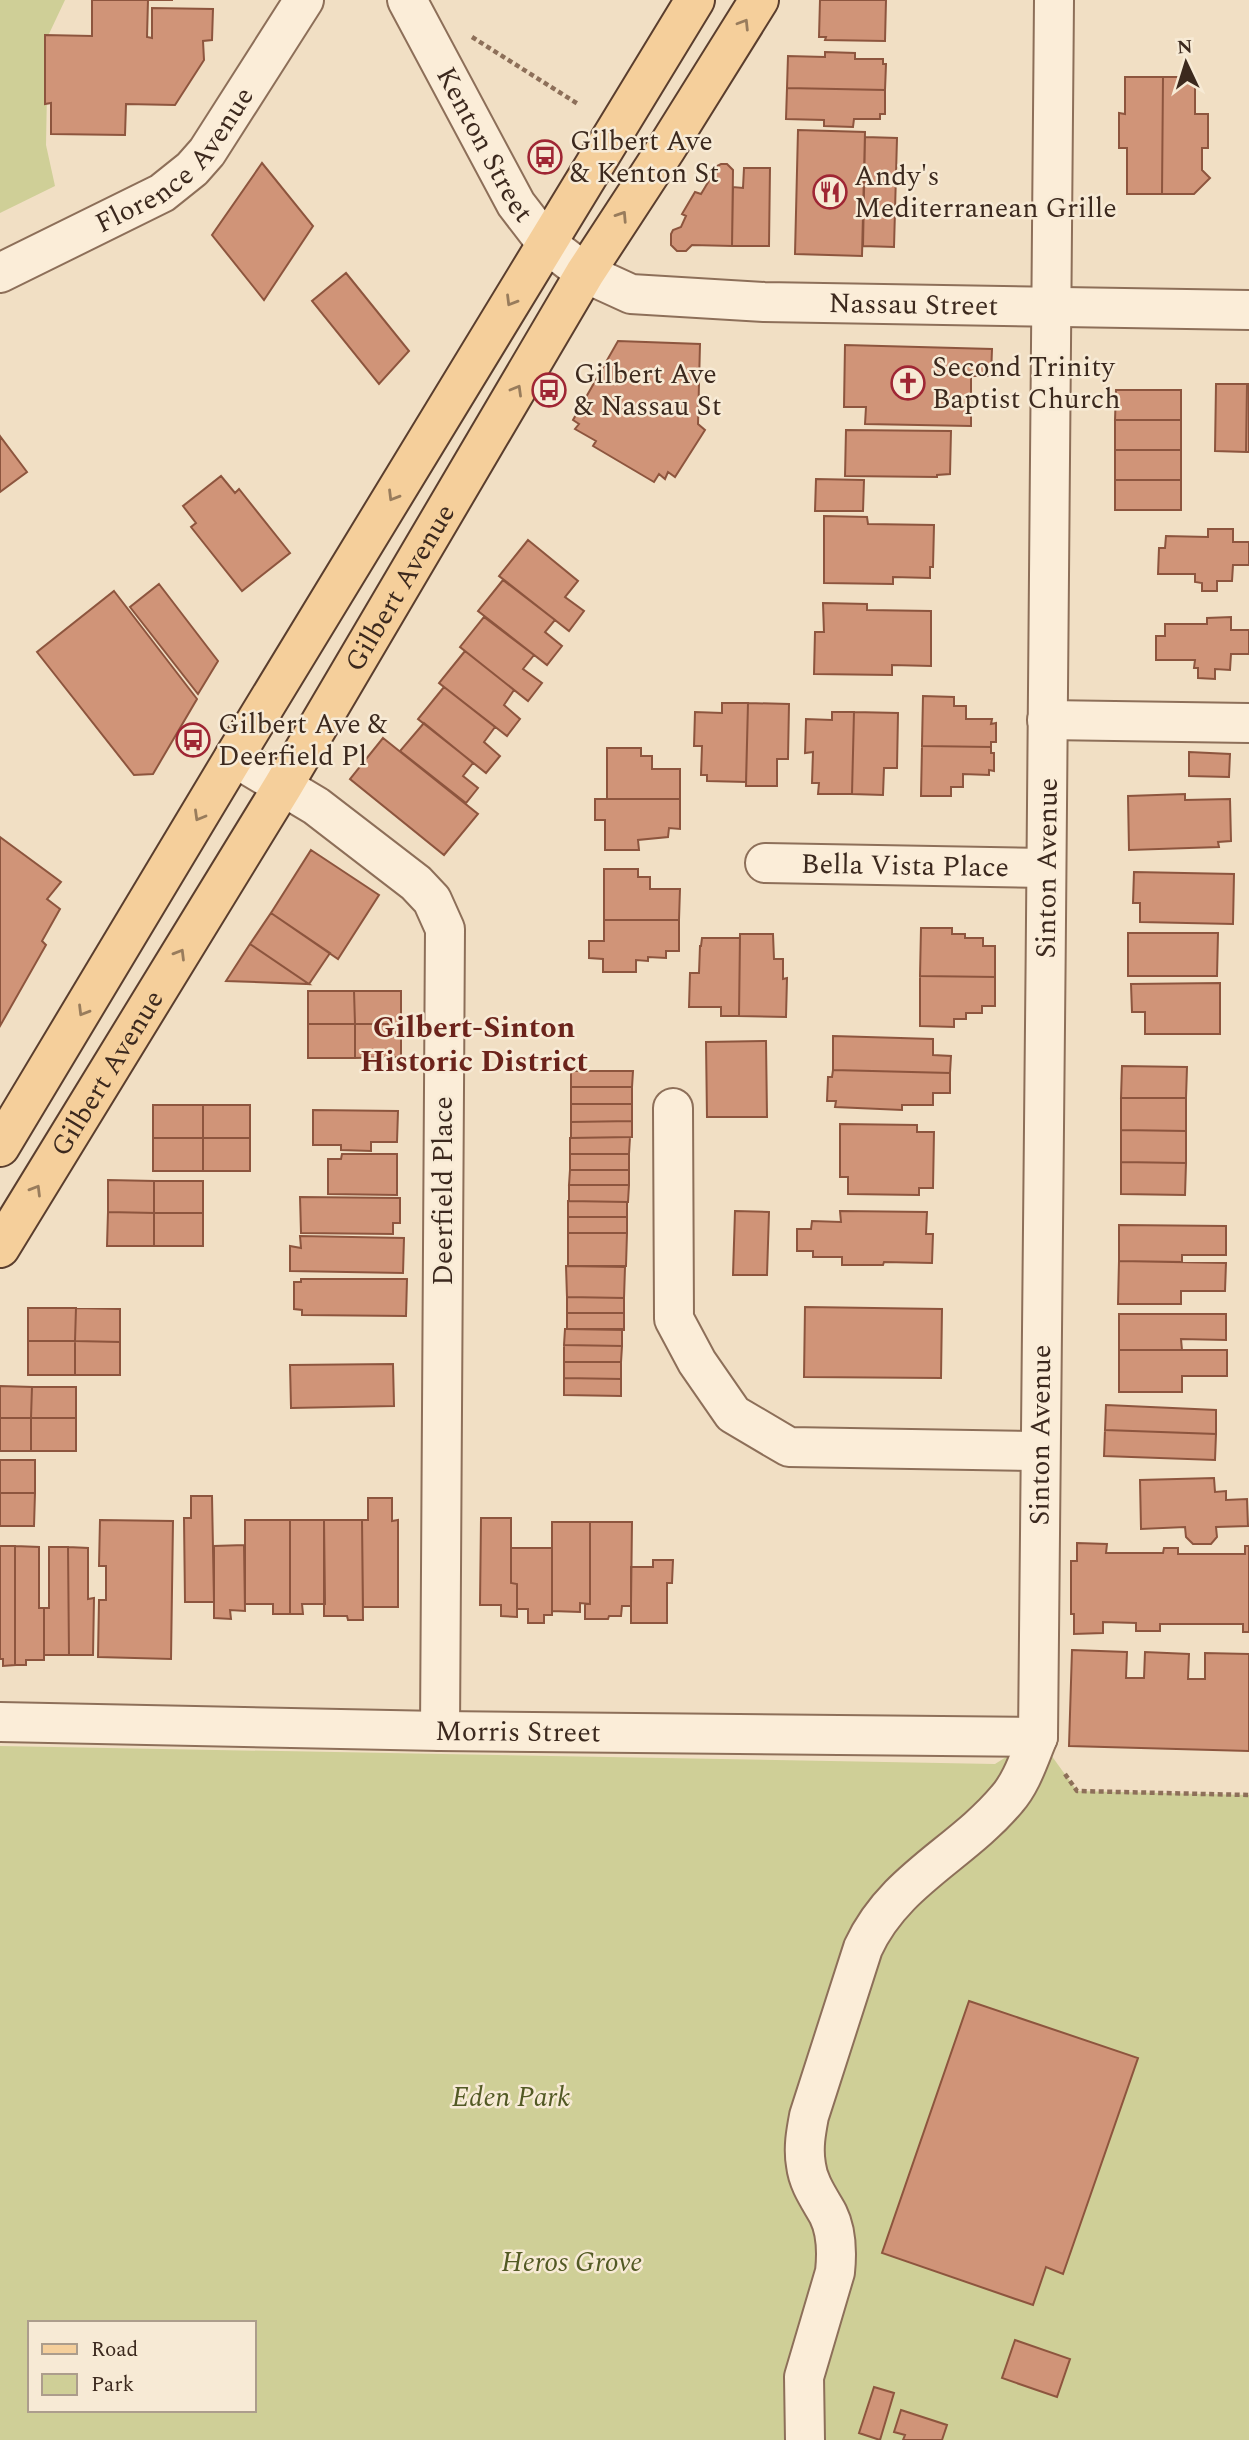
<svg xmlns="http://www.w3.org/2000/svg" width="1249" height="2440" viewBox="0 0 1249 2440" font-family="Spectral,serif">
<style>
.green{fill:#cfcf97;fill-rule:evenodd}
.building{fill:#d09478;stroke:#8d553e;stroke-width:2}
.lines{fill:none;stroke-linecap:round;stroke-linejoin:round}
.minor-casing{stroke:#8d6f59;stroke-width:42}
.major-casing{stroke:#5a3e2e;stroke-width:42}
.path{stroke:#8d6f59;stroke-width:4.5;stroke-dasharray:5 3.5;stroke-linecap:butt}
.minor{stroke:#fbedd8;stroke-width:38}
.major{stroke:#f5cf9b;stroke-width:38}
.oneway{stroke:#987c5c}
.labels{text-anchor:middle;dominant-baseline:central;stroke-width:5;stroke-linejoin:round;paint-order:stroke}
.poi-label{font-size:28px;fill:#3c291e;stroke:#f7ead5;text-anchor:start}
.street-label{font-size:28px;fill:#3c291e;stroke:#f7ead5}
.park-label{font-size:28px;font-style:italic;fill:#525924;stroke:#f7ead5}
.neighbourhood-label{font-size:30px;font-weight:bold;fill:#6b231b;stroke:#f7ead5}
</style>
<rect width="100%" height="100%" fill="#f1dfc4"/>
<path class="green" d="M0,0h65l-17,36 -2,109 9,41 -55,27z
M1038,1737l39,54 172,4v645h-1249v-694l995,18zM30,2323h224v87h-224z"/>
<path class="building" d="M92,0h81h-25l-1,37 5,1v-30l61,1 -1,31 -9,1 1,19 -29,45 -49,-1 -1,31 -74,-1v-31l-6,1v-69l47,1z
M820,0h66l-1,41 -60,-1 1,-3h-7z
M825,52l30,1v6h28v5h3l-1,26 -98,-2 1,-32 37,1z
M1125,77h38l-1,117h-35v-46h-8v-35l6,1z
M1163,77h32v37h13v34h-6v22l8,8 -16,16h-32z
M787,88l98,2v24h-5v5h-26l-1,8 -29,-1v-6l-38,-1z
M798,130l67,2 -3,124 -67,-2z
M865,137l32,1 -3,109 -31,-1z
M262,163l51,63 -49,74 -52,-65z
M721,164h6l6,6 -1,76 -40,-1 -6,6h-9l-6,-6v-11l2,-4 8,-3 5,-11 -4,-2 13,-22 6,2 9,-15 -1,-9z
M744,168h26l-1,78h-37l1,-59 10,1z
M346,273l63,78 -30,33 -67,-83z
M618,341l82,3 -2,80 7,6 -30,47 -7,-5 -3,7 -6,-5 -5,8 -61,-36 3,-5 -21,-12 4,-5 -6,-4z
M845,345l147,4 -1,27h-20v50l-106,-2 1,-17h-22z
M1216,384h31l-1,68 -31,-1z
M1247,384h2v68h-3z
M1116,390h65v30h-66z
M1115,420h66v30h-66z
M846,430l105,1 -1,43 -13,1v2l-92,-1z
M0,436l27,36 -27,20z
M1115,450h66v30h-66z
M221,476l14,17 4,-4 51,64 -48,38 -51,-64 5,-4 -13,-17z
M816,479l48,1 -1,31h-48z
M1115,480h66v30h-66z
M824,516l43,1 1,7 66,1 -1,42h-3v11l-37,-1v7l-69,-1z
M1208,529h25v13h16v23h-16l-1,16h-15v10h-15v-8l-7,-1v-8h-37l1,-26h6l1,-12 42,1z
M528,540l50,41 -13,16 19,14 -15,20 -70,-55z
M503,580l52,40 -10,12 17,14 -15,19 -69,-54z
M159,584l59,77 -20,33 -68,-87z
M114,591l83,108 -44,75 -19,1 -97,-123z
M823,603l44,1v6l64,1v55l-39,-1v10l-78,-1 1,-42h9z
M484,617l50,38 -11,14 19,14 -14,18 -68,-54z
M1231,617v13h18v24h-18l-1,16 -15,-1v10l-17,-1v-10h-4l1,-8h-39v-24h9v-12h42v-6z
M465,651l49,39 -10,15 16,14 -13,17 -68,-53z
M444,687l51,40 -11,15 16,14 -14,17 -68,-54z
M923,696l31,1v9h12v13h26l-1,5 5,-1v19h-5v5l-69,-1z
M722,703h26l-2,79 -39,-1v-6h-6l1,-29h-8l1,-34 27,1z
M748,703l41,1 -1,55h-11v27h-31z
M832,712h22l-2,82h-34l1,-11h-7l1,-31 -8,1 1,-34 26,1z
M854,712l44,1 -1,55h-13l-1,27 -31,-1z
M424,723l49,40 -10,13 15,12 -12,15 -66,-52z
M383,738l95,76 -34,41 -94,-76z
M922,746l69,1v6h3v18l-5,-1v5l-26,-1v13h-12v9h-30z
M607,748h34v8h11v13h28v30h-73z
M1189,752l41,2 -1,23 -40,-1z
M1185,794v6l45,-1 1,42 -13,1 1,5 -90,3 -1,-54z
M595,799h85v30l-11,-1 -1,9 -30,3 1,10h-34v-30h-10z
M0,837l61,45 -14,17 13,10 -18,32 4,4 -46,81z
M311,850l68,45 -41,64 -67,-46z
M604,869h34v8h12v12h30l-1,31h-75z
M1134,872l100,2 -1,50 -93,-2v-19h-7z
M271,913l59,40 -21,31 -59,-40z
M604,920h75v31h-13v7l-18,-1v4l-12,-1v12h-33v-13l-14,-1v-17h15z
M921,928h31v6h13v4h18v8h12v31l-75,-1z
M1128,933h90l-1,43h-89z
M740,934h33l1,25h9v20l4,-1 -1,39 -47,-1z
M702,938h38l-1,78h-18v-9h-32l1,-34h9l1,-27h1z
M250,944l59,40 -83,-3z
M920,976l75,1v29h-13v7h-16v6h-12v8l-34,-1z
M1220,983v51h-75v-22h-13l-1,-28z
M308,991h46l1,33h-47z
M354,991h47v33h-46z
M308,1024h47v34h-47z
M355,1024h46v33l-46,1z
M833,1036l100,3v16l18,1 -1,17 -117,-3z
M766,1041l1,76h-60l-1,-75z
M1122,1066l65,1 -1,31h-65z
M833,1070l117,3v20h-17v12h-31v5l-67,-3 1,-6h-9l1,-24h4z
M571,1071h62l-1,16h-61z
M571,1087h61v17h-61z
M1121,1098h65v33l-65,-1z
M571,1104h61v17l-61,1z
M153,1105h50v33h-50z
M203,1105h47v33h-47z
M313,1110l85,1 -1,31h-26v9l-30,-1v-5h-28z
M632,1121v16l-61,1v-16z
M840,1124l77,1v7h17l-1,56h-14v7l-71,-1v-17h-8z
M1121,1130l65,1v32l-65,-1z
M630,1137l-1,17h-59v-16z
M153,1138h50v33h-50z
M203,1138h47v33h-47z
M342,1154h55v41l-69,-1v-35h13z
M570,1154h59v16h-59z
M1121,1162l65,1 -1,32 -64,-1z
M570,1170h59v15h-60z
M108,1180l46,1v32l-46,-1z
M154,1181h49v32h-49z
M569,1185h60l-1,17 -59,-1z
M300,1197l100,1v25h-7v11l-92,-1z
M568,1201l59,1v15h-59z
M735,1211l34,1 -2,63h-34z
M840,1211l87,1 -1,22h7l-1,29 -48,-1 -1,3h-41v-8h-29v-6h-16v-22h14l1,-8 29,1z
M108,1212l46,1v33h-47z
M154,1213h49v33h-49z
M568,1217h59v16h-59z
M1119,1225l107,1v29h-44v7l-63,-1z
M568,1233h59l-1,33h-58z
M300,1236l104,2 -1,35 -113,-2v-25l11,2z
M1119,1261l107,2 -1,28h-44v13h-63z
M566,1266l59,1 -1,31 -57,-1z
M301,1279h106l-1,37 -104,-1v-5l-8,-1v-27h7z
M567,1297l57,1v15h-57z
M805,1307l137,2 -1,69 -137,-1z
M28,1308h48l-1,33h-47z
M76,1308l44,1v33l-45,-1z
M567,1313h57v17l-57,-1z
M1119,1314h107v26l-45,-1 1,11h-63z
M565,1329h57v17l-58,-1z
M28,1341h47v34h-47z
M75,1341l45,1v33h-45z
M564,1345l58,1 -1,16h-57z
M1119,1350h108v26h-45v16h-63z
M564,1362h57v17l-57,-1z
M393,1364l1,42 -103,2 -1,-43z
M564,1378l57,1v17l-57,-1z
M0,1386l32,1 -1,31h-31z
M32,1387h44v31h-45z
M1106,1405l110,5v24l-111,-4z
M0,1418h31v33h-31z
M31,1418h45v33h-45z
M1105,1430l111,4 -1,26 -111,-4z
M0,1460h35v33h-35z
M1214,1478l1,14 11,-1v9l21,-1 1,27 -32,1 1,10 -6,7h-18l-7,-7 -1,-10 -44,2 -1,-49z
M0,1493h35l-1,33h-34z
M191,1496h21l2,106h-29l-1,-84h7z
M368,1498h24v23l6,-1v87h-35l-1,-87h6z
M481,1518h30v65l6,1v33l-16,-1v-11h-21z
M100,1520l73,1 -2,138 -73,-2 1,-57h7v-34h-7z
M245,1520h45v94h-17v-10h-28z
M290,1520h34l1,84h-23l1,10h-13z
M324,1520h38l1,100h-15l-1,-4h-23z
M552,1522h38v82l-10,-1v9l-28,-1z
M590,1522h42l-1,84h-9l-1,10h-12l-1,3h-23v-15h5z
M1077,1543l30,1 -1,9h57l1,-5h14v6h67v-8h4v86h-6v-8h-83v7h-24v-8l-33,-1v11l-29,1v-20h-3v-53h6z
M244,1545l1,66 -15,-1 1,9 -17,-1v-72z
M0,1546h15v119l-12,1v-7h-3z
M15,1546l24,1v61h5v52h-18v5h-11z
M49,1547h19l1,108h-25v-47h5z
M68,1547l20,1v51l6,-1 -1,57h-24z
M511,1548h41v67h-8v8h-16v-14h-11v-25l-6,-1z
M653,1560h20l-1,23h-5v40h-36v-56h22z
M1072,1650l55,2 -1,26h18l1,-26 44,2 -1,25h17v-26l44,1v97l-180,-5z
M969,2001l169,57 -75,216 -17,-7 -13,38 -151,-52z
M1015,2340l55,19 -13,38 -55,-19z
M874,2387l20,6 -14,47 -21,-7z
M901,2410l46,15 -5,15h-39l2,-5 -11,-3z"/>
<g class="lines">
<defs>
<g id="minor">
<path id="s1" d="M407,0l109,204 30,39 39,30 46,21 133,8 485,8"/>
<path id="s2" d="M0,273l162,-80 30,-24 15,-17 97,-152"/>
<path d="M1047,720l202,3"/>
<path d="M234,757l82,49 100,77 16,17 13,29 -5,802"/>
<path id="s3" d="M765,863l280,5"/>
<path d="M673,1108l1,211 23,43 36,52 56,33 250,4"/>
<path id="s4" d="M0,1722l440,9 598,6"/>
<path id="s5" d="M805,2440l-1,-63 31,-105c2,-19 2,-40 -7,-58 -9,-16 -20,-31 -22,-49 -3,-17 0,-33 3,-49l54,-168c31,-68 98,-94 144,-149 15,-17 22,-41 31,-62 3,-579 15,-1158 16,-1737"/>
</g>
<g id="major">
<path d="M0,1147l234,-390 461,-757"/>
<path id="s6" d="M0,1248l283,-462 302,-513 81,-124 93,-149"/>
</g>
</defs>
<use href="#minor" class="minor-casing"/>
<use href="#major" class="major-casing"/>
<path class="path" d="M472,37l106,67
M1065,1774l12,17 172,4"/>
<use href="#minor" class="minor"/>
<use href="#major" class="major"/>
</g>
<defs><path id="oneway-chevron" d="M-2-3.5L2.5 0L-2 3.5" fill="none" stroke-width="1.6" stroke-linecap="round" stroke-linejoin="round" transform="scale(1.75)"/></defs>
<g class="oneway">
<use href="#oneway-chevron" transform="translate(744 24) rotate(-58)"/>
<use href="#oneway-chevron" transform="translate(622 216) rotate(-57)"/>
<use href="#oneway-chevron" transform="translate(511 301) rotate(121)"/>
<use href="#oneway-chevron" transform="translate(517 390) rotate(-60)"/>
<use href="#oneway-chevron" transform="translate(393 496) rotate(121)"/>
<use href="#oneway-chevron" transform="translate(199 816) rotate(120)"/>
<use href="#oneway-chevron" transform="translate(180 954) rotate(-59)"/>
<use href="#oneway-chevron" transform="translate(83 1011) rotate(121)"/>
<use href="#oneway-chevron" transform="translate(36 1190) rotate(-59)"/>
</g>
<defs>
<symbol id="bus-ring" viewBox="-11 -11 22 22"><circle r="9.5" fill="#f7ead5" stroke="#9f2634" stroke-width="1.5"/><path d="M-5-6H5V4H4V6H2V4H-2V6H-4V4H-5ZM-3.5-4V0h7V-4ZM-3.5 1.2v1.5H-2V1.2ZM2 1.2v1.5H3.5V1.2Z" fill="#9f2634"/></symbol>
<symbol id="restaurant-ring" viewBox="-11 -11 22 22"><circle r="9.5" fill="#f7ead5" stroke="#9f2634" stroke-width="1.5"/><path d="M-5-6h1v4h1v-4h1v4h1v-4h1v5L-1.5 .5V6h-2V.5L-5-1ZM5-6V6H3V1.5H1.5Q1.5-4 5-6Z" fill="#9f2634"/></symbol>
<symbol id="church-ring" viewBox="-11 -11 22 22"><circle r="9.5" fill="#f7ead5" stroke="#9f2634" stroke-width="1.5"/><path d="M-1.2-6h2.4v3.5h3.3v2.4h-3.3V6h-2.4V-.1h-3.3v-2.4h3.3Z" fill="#9f2634"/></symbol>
</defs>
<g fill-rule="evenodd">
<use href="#bus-ring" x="526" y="138" width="38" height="38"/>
<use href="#restaurant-ring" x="811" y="173" width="38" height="38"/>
<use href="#church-ring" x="889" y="364" width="38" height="38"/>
<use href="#bus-ring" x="530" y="371" width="38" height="38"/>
<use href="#bus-ring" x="174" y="721" width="38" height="38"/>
</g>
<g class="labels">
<g class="poi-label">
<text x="570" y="141">Gilbert Ave<tspan x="570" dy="32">&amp; Kenton St</tspan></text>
<text x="854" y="176">Andy's<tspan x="854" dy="32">Mediterranean Grille</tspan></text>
<text x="932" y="367">Second Trinity<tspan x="932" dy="32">Baptist Church</tspan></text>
<text x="574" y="374">Gilbert Ave<tspan x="574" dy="32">&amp; Nassau St</tspan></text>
<text x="218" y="724">Gilbert Ave &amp;<tspan x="218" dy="32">Deerfield Pl</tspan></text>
</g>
<g class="street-label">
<text stroke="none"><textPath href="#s1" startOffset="164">Kenton Street</textPath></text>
<text stroke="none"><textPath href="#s2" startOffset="212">Florence Avenue</textPath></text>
<text stroke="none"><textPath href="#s1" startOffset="663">Nassau Street</textPath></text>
<text stroke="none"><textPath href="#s6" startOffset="772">Gilbert Avenue</textPath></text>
<text stroke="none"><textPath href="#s3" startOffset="140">Bella Vista Place</textPath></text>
<text stroke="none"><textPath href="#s5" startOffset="1659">Sinton Avenue</textPath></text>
<text stroke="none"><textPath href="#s6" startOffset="205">Gilbert Avenue</textPath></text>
<text transform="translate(443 1191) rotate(-90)">Deerfield Place</text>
<text stroke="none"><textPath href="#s5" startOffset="1092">Sinton Avenue</textPath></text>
<text stroke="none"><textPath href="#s4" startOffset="518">Morris Street</textPath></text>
</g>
<g class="park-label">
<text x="511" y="2097">Eden Park</text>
<text x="572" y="2262">Heros Grove</text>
</g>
<g class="neighbourhood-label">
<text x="474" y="1028">Gilbert-Sinton<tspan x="474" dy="34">Historic District</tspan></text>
</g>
</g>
<rect x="28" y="2321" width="228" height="91" fill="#f7ead5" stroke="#ac9d8c" stroke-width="2"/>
<rect x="42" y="2344" width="35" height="10" fill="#f5cf9b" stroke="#ac9d8c" stroke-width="2"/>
<text x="91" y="2356" font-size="21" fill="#3c291e">Road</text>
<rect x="42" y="2374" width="35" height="21" fill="#cfcf97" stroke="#ac9d8c" stroke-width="2"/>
<text x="91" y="2391" font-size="21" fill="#3c291e">Park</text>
<g transform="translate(1186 63) rotate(356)" stroke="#f7ead5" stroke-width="5" paint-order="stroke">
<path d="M0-5L12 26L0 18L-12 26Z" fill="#3c291e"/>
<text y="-10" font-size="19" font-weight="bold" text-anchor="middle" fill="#3c291e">N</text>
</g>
</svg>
